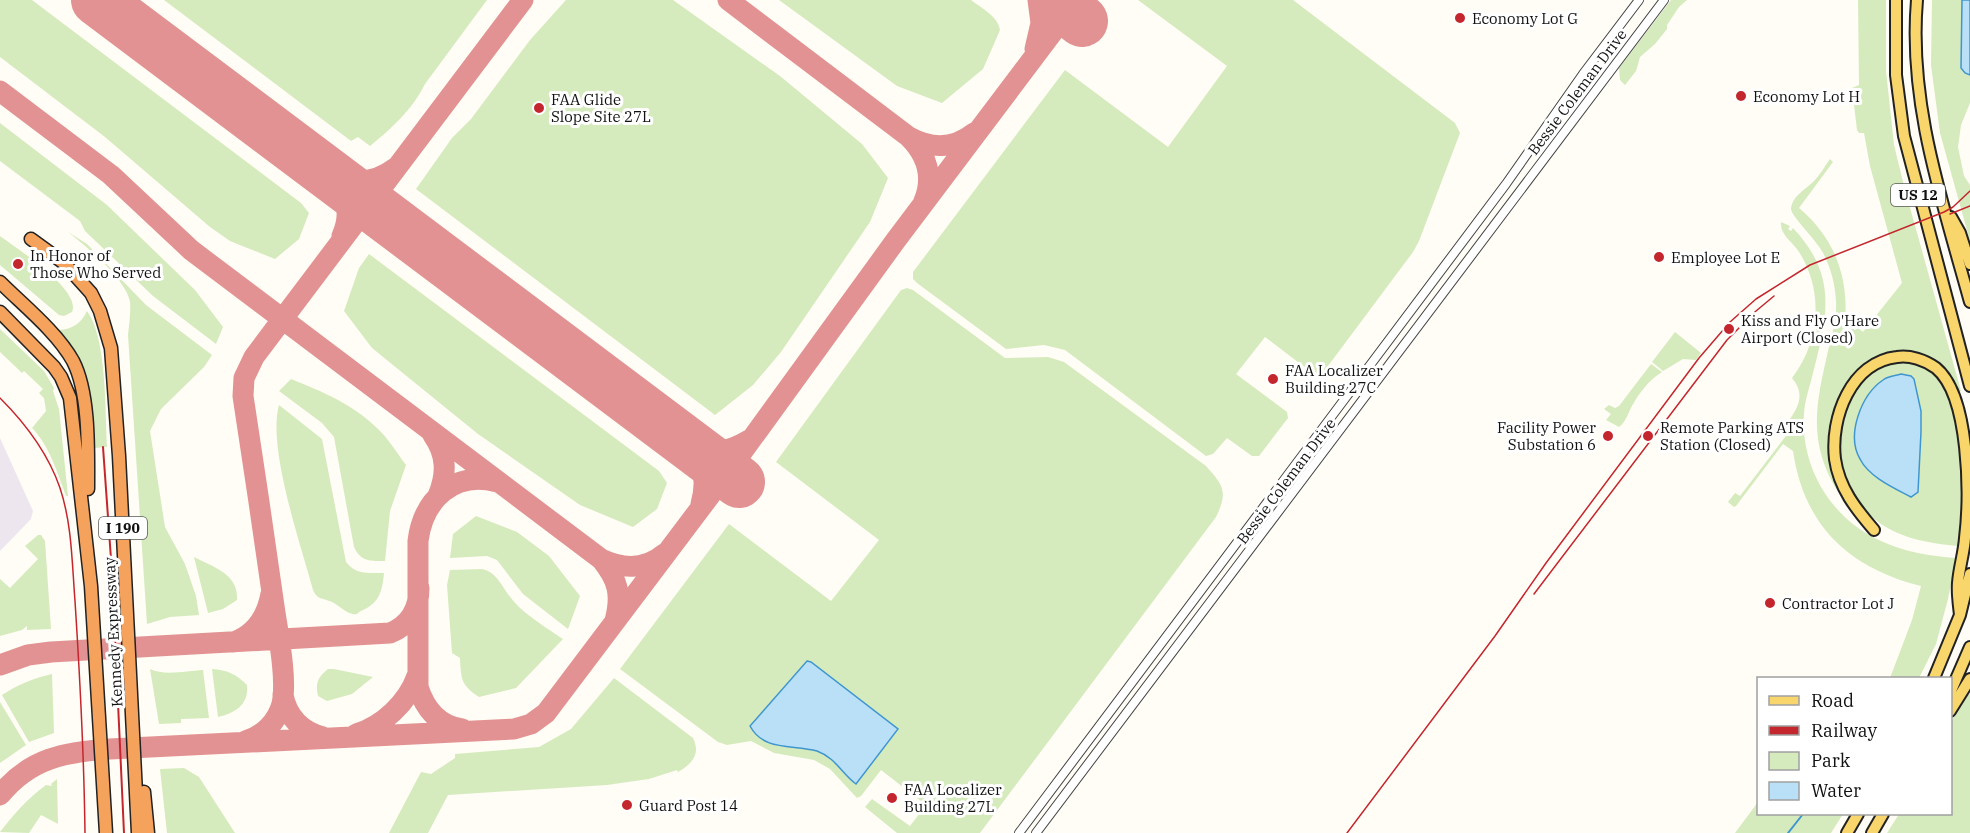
<svg xmlns="http://www.w3.org/2000/svg" width="1970" height="833" viewBox="0 0 1970 833" font-family="'IBM Plex Serif',serif">
<style>
.industrial{fill:#eee6ef}
.green{fill:#d5ebbd}
.water{fill:#b9e0f7;stroke:#3f96cf;stroke-width:1.5}
.lines{fill:none;stroke-linecap:round;stroke-linejoin:round}
.stream{stroke:#3f96cf;stroke-width:2}
.taxiway{stroke:#e29292;stroke-width:21}
.runway{stroke:#e29292;stroke-width:52}
.minor-casing{stroke:#444;stroke-width:10}
.major-casing{stroke:#222;stroke-width:14}
.highway-casing{stroke:#222;stroke-width:15}
.minor{stroke:#fff;stroke-width:8}
.major{stroke:#f9d66b;stroke-width:10}
.highway{stroke:#f5a25d;stroke-width:12}
.tram{stroke:#c4262e;stroke-width:1.5}
.rail{stroke:#c4262e;stroke-width:2}
.poi-dot{fill:#c4262e;stroke:#fff;stroke-width:2}
.labels{text-anchor:middle;dominant-baseline:central;stroke-width:6;stroke-linejoin:round;paint-order:stroke}
.shield{fill:#fff;stroke:#585858;stroke-width:1.5}
.shield-label{font-size:14px;font-weight:bold;fill:#111}
.poi-label{font-size:15px;fill:#111;stroke:#fff;text-anchor:start}
.street-label{font-size:15px;fill:#111;stroke:#fff}
</style>
<rect width="100%" height="100%" fill="#fffdf5"/>
<path class="industrial" d="M0,438l33,73 -2,8 -31,32z"/>
<path class="green" d="M0,0h32l269,203 8,10 -10,26 -24,20 -45,-18 -20,-14 -105,-90 -105,-80z
M164,0h323l-62,84c-13,26 -33,44 -55,62l-12,-9 -7,4z
M566,0h107l107,76 82,68 26,34 -18,44 -89,130 -28,33 -38,30 -299,-226 36,-51 19,-19 59,-79z
M779,0h192c10,8 27,16 29,30l-17,39 -41,34 -45,-17z
M1138,0h155l162,123 5,10 -41,108 -6,11 -88,118c-5,4 -8,5 -14,2l-46,-35 -29,37 51,38 1,6 -29,38h-7l-25,-18 -14,16 -7,2 -141,-106 -21,-5 -38,4 -89,-66 -4,-4v-7l152,-202 103,77 59,-81z
M1671,0h16l-8,7 -12,18v4l-12,15 -15,13 -4,14 -11,14 -5,-5 -1,-12z
M1858,0h28v71l8,74 10,41 57,205 -3,1 -6,-13 -14,-16 -30,-11 -20,1 -24,12 -23,29 -9,23 -3,36 9,39c-31,-50 -22,-88 -10,-141 4,-16 9,-33 8,-50 -1,-17 -5,-33 -13,-48 -5,-11 -32,-37 -32,-44 1,-13 15,-20 23,-28 6,-6 11,-15 16,-22l3,3 -34,46c35,29 50,69 46,114l6,1v3l4,4 3,-2 5,4 39,-49 -32,-117 -6,-33h-5l-2,-3 -5,-42 7,-3z
M1932,0h38v103l-9,22 -3,22 6,29 6,9v56l-30,-108 -9,-68z
M0,123l107,82 88,85 28,37 -7,17 -63,-48 -68,-65 -5,-10 -80,-60z
M1781,222l9,4 -2,3 3,2 2,-3c46,49 34,90 19,149 -3,12 -7,23 -8,36 -4,54 27,106 77,128 23,11 50,15 75,17l-8,41 -12,45 -17,34h-29l22,-58 9,-34c-72,-18 -117,-60 -128,-135l-10,-7 -47,62 -2,1 -6,-5 7,-9 5,3 52,-68 -5,-5c11,-15 19,-28 5,-45 28,-36 32,-87 7,-126 -7,-11 -19,-17 -18,-30z
M68,232l19,12 59,61 66,50 -8,12 -43,42 -11,22 15,96 20,37 11,32 3,19 -29,2 -23,7 -19,-289c1,-10 3,-23 2,-33 -4,-23 -44,-56 -62,-70z
M0,236c16,12 82,54 72,76l-8,4 -5,-1 -59,-50z
M369,254l290,217 8,12 -10,26 -24,18 -53,-22 -102,-71 -106,-86 -28,-37 15,-43z
M907,288l6,2 92,68 43,-1 16,5 142,104c18,20 22,26 10,51l-236,316h-83l-32,-26 7,-8 38,27 16,-21 -45,-35 -20,26 -4,2 -27,-29 -16,-9 -40,-7 -23,-12 -24,4 -9,-3 -98,-73 109,-145 102,77 48,-61 -103,-78 125,-172z
M87,311c20,27 18,100 20,136l-13,1c-3,-53 -2,-74 -35,-118 13,-1 22,-6 28,-19z
M0,329l44,42 10,17 -1,3 6,18 9,87h-2c-8,-22 -17,-51 -34,-68l14,-17 -2,-13 -5,-5 4,-4 -19,-18 -2,2 -3,-3 -19,-18z
M1675,332l26,21 -5,7 -13,-1 -20,12 -11,-9z
M1895,362c14,0 27,2 38,11 37,30 30,129 26,173 -34,-3 -69,-9 -93,-35 -41,-41 -36,-133 29,-149z
M1651,364l11,8c-13,8 -23,21 -30,34 -4,7 -6,16 -13,21l-13,-7 5,-6 -7,-5 5,-4 6,3 4,-2z
M291,379c32,13 60,24 86,49 11,10 20,25 29,37l-16,46 -5,50c-15,0 -24,1 -31,-14l-20,-110 -12,-14 -43,-32z
M279,405l43,34 24,123c10,13 23,11 38,11 -2,20 -5,30 -23,38 -4,2 -3,4 -8,3 -7,-1 -15,-9 -21,-12 -9,-4 -15,-2 -19,-12 -12,-45 -46,-142 -34,-185z
M476,516l41,16 32,24 31,40 -12,33 -45,-35 -26,-34 -10,-4 -37,2 3,-24z
M38,535h3l4,6 6,88 -24,1v-4l-5,4 -22,6v-57l10,9 28,-29 -13,-13z
M194,557c19,10 45,17 43,43l-14,9 -15,4z
M482,569c15,3 20,18 29,29 11,15 36,30 52,41l-47,49 -37,9c-18,-12 -18,-18 -19,-39l-8,-5 -5,-68 3,-15z
M150,669c14,7 37,2 53,1l6,48 -28,1v4l-22,1z
M212,669c15,1 24,5 35,16 2,19 -11,28 -29,32z
M328,669h6l39,8 -21,17 -25,7 -9,-5c-3,-13 0,-19 10,-27z
M52,674l2,59 -25,9 -27,-47c15,-10 32,-17 50,-21z
M614,678l79,60c8,16 -1,26 -15,34l-1,-2 -28,9 -42,6 -159,10 -20,38h-39l32,-61 10,2 24,-16v-4l84,-7 32,-18z
M1970,694v139h-83l12,-19h51l1,-91 14,-27z
M0,702l26,43 -26,18z
M184,768l15,9 36,56h-68l-7,-64z
M57,779l1,45 -17,-9 -12,18 -29,-1c14,-18 27,-33 46,-47l6,1 -1,-2z
M1758,802v12h85l-12,19h-96z"/>
<path class="water" d="M1962,0h8v75l-5,-2 -4,-5z
M1901,374l10,2 3,3 7,32v21l-3,60 -7,5c-17,-9 -42,-20 -51,-38 -14,-24 1,-64 23,-79 5,-4 12,-4 18,-6z
M807,661l4,1 87,67 -42,55c-14,-10 -20,-26 -39,-33 -24,-7 -53,1 -67,-25z"/>
<g class="lines">
<path class="stream" d="M1788,833l15,-19"/>
<path class="taxiway" d="M728,0l181,137
M1035,49l6,-26 -3,-23
M0,91l111,84 80,75 410,309c21,10 44,11 63,-5
M325,171c19,20 29,38 17,65
M326,172c23,12 47,13 69,-4
M924,201c10,-24 3,-46 -15,-64 22,12 45,12 65,-4
M433,435c14,20 14,39 5,61
M690,445c13,21 18,34 11,59
M690,445c24,9 37,8 59,-5
M601,559c17,21 21,35 14,62
M234,642c22,-8 33,-26 37,-48
M0,665l28,-10 23,-3 339,-19c20,-8 29,-24 29,-45
M283,695c4,22 19,37 40,42
M462,729c-23,-3 -37,-20 -44,-42v-146c5,-41 36,-71 79,-59
M356,734c27,-8 52,-32 61,-58
M245,741c18,-5 32,-19 37,-37 5,-24 -3,-66 -7,-91 -10,-72 -21,-145 -32,-217l1,-18 10,-21 269,-357
M0,795c30,-37 65,-43 110,-46l404,-20 17,-5 15,-11 181,-240 169,-233 181,-240"/>
<path class="runway" d="M97,0l642,482
M1055,0l27,21"/>
<defs>
<path id="minor" d="M1019,833l487,-649 77,-110 56,-74
M1036,833l628,-833"/>
<path id="major" d="M1896,0v75l8,61 66,250
M1917,0c-9,104 26,203 53,302
M1951,217l9,16 10,31
M1874,530c-18,-21 -35,-42 -39,-71 -5,-41 16,-97 62,-102 13,-2 28,3 39,11 34,28 34,128 29,170 -1,15 -6,30 -7,45 -1,11 1,22 2,32
M1934,678l26,-63 10,-41
M1950,693l20,-46
M1950,711l20,-32
M1847,833l11,-19
M1872,833l11,-19"/>
<path id="highway" d="M31,239l33,24 27,30 9,18 11,37 8,108 19,377
M0,282c23,23 57,50 73,79 17,33 15,91 15,128
M0,312l54,55 7,10 9,21 21,188 15,247
M144,792l4,41"/>
</defs>
<use href="#minor" class="minor-casing"/>
<use href="#major" class="major-casing"/>
<use href="#highway" class="highway-casing"/>
<use href="#minor" class="minor"/>
<use href="#major" class="major"/>
<use href="#highway" class="highway"/>
<path class="tram" d="M1950,214l20,-8
M0,398c26,26 48,55 60,90 12,36 12,75 15,113 5,77 9,155 10,232
M1534,594l193,-254 29,-29 18,-15
M1347,833l148,-197 51,-73 153,-205 31,-36 26,-23 54,-34 134,-53 9,-5 17,-16"/>
<path class="rail" d="M103,447l9,126 12,260"/>
</g>
<g class="poi-dot">
<circle cx="1460" cy="18" r="6"/>
<circle cx="1741" cy="96" r="6"/>
<circle cx="539" cy="108" r="6"/>
<circle cx="1659" cy="257" r="6"/>
<circle cx="18" cy="264" r="6"/>
<circle cx="1729" cy="329" r="6"/>
<circle cx="1273" cy="379" r="6"/>
<circle cx="1608" cy="436" r="6"/>
<circle cx="1648" cy="436" r="6"/>
<circle cx="1770" cy="603" r="6"/>
<circle cx="892" cy="798" r="6"/>
<circle cx="627" cy="805" r="6"/>
</g>
<g class="labels">
<g class="shield">
<rect x="1891" y="184" width="54" height="22" rx="4.5"/>
<rect x="99" y="517" width="48" height="22" rx="4.5"/>
</g>
<g class="shield-label">
<text x="1918" y="195">US 12</text>
<text x="123" y="528">I 190</text>
</g>
<g class="poi-label">
<text x="1472" y="18">Economy Lot G</text>
<text x="1753" y="96">Economy Lot H</text>
<text x="551" y="99">FAA Glide<tspan x="551" dy="17">Slope Site 27L</tspan></text>
<text x="30" y="255">In Honor of<tspan x="30" dy="17">Those Who Served</tspan></text>
<text x="1671" y="257">Employee Lot E</text>
<text x="1741" y="320">Kiss and Fly O'Hare<tspan x="1741" dy="17">Airport (Closed)</tspan></text>
<text x="1285" y="370">FAA Localizer<tspan x="1285" dy="17">Building 27C</tspan></text>
<text x="1596" y="427" text-anchor="end">Facility Power<tspan x="1596" dy="17">Substation 6</tspan></text>
<text x="1660" y="427">Remote Parking ATS<tspan x="1660" dy="17">Station (Closed)</tspan></text>
<text x="1782" y="603">Contractor Lot J</text>
<text x="904" y="789">FAA Localizer<tspan x="904" dy="17">Building 27L</tspan></text>
<text x="639" y="805">Guard Post 14</text>
</g>
<g class="street-label">
<text transform="translate(1577 92) rotate(-53)">Bessie Coleman Drive</text>
<text transform="translate(1286 481) rotate(-53)">Bessie Coleman Drive</text>
<text transform="translate(113 632) rotate(-93)">Kennedy Expressway</text>
</g>
</g>
<rect x="1757" y="677" width="195" height="138" fill="#ffffff" stroke="#a0a0a0" stroke-width="1.5"/>
<rect x="1769" y="696" width="30" height="9" fill="#f9d66b" stroke="#a0a0a0" stroke-width="1.5"/>
<text x="1811" y="707" font-size="18" fill="#111111">Road</text>
<rect x="1769" y="726" width="30" height="9" fill="#c4262e" stroke="#a0a0a0" stroke-width="1.5"/>
<text x="1811" y="737" font-size="18" fill="#111111">Railway</text>
<rect x="1769" y="752" width="30" height="18" fill="#d5ebbd" stroke="#a0a0a0" stroke-width="1.5"/>
<text x="1811" y="767" font-size="18" fill="#111111">Park</text>
<rect x="1769" y="782" width="30" height="18" fill="#b9e0f7" stroke="#a0a0a0" stroke-width="1.5"/>
<text x="1811" y="797" font-size="18" fill="#111111">Water</text>
</svg>
